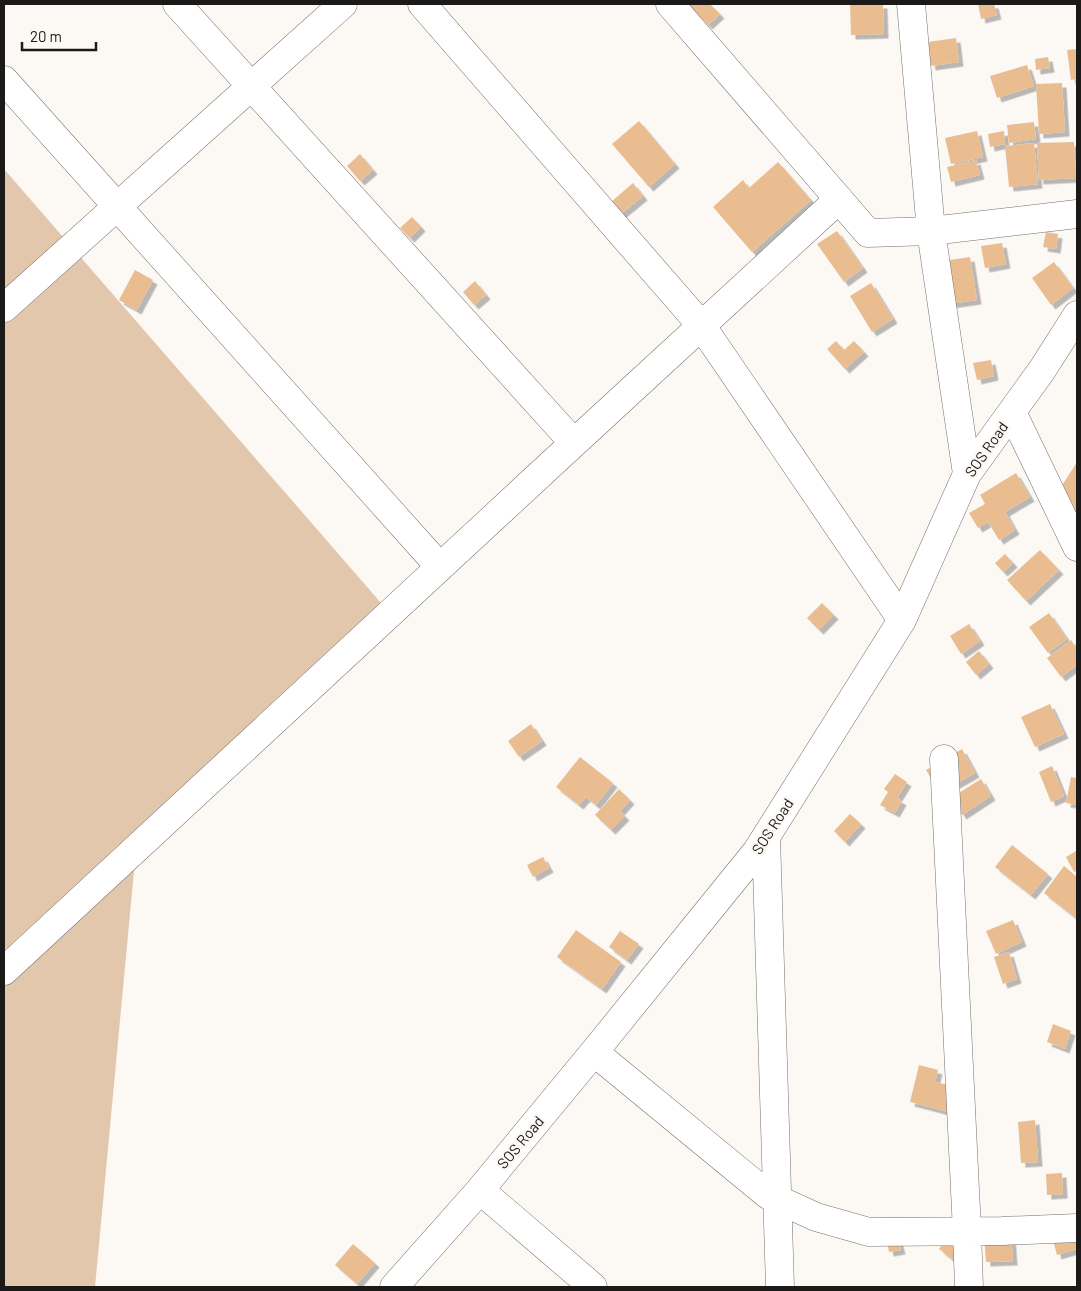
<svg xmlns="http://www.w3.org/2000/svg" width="1081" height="1291" viewBox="0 0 1081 1291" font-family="Barlow,sans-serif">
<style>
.green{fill:#e3c7ad}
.building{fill:#eabd91;filter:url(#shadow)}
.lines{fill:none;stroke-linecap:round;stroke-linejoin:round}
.minor-casing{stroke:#74716e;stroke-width:29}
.minor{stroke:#fff;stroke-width:28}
.labels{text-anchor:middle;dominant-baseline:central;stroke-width:5;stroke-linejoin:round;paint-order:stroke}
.street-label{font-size:15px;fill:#1c1a19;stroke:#fcf8f4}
</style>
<defs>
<filter id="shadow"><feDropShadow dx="4.5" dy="4.5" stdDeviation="0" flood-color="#0004"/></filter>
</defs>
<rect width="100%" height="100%" fill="#fcf8f4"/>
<path class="green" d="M4,169l391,450 -258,220 -42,448h-91z"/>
<path class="building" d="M688,4h22l10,10 -12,11z
M850,4h33l1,30 -33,1z
M978,4h16l3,11 -16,4z
M956,38l3,24 -28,4 -3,-24z
M1077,49v30l-6,1 -4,-30z
M1048,57l2,11 -14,2 -1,-11z
M1027,65l7,21 -37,12 -7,-22z
M1062,83l3,49 -26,2 -3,-50z
M639,121l36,43 -26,23 -37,-43z
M1034,122l2,17 -27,4 -2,-18z
M977,131l6,26 -32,7 -6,-26z
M1004,131l1,13 -15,3 -2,-13z
M1074,142l2,36 -37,2 -2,-37z
M1034,143l4,41 -29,3 -4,-41z
M360,154l13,16 -13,11 -13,-15z
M976,160l4,15 -29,7 -4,-15z
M778,162l33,38 -59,52 -39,-45 30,-27 6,8z
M633,183l10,13 -22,18 -10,-12z
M412,217l9,10 -11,11 -10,-10z
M837,231l26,37 -19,14 -27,-38z
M1046,232l12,2 -2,15 -13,-2z
M1002,243l4,21 -21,4 -4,-22z
M970,257l7,43 -28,4 -6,-43z
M1054,262l19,26 -22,17 -19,-27z
M135,270l18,10 -16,30 -18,-10z
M475,281l11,14 -12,10 -11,-13z
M871,283l22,36 -21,13 -22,-36z
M836,341l8,9 10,-9 10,11 -19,17 -18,-20z
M991,360l3,16 -17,4 -4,-17z
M1077,462v52l-23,-16z
M1016,473l14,24 -25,15 10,18 -16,10 -11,-18 -10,6 -9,-15 16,-9 -5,-9z
M1040,550l19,20 -33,31 -19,-21z
M1005,554l8,9 -10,9 -8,-9z
M822,603l12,12 -15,15 -12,-12z
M1049,613l18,26 -19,14 -19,-26z
M969,624l11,17 -19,13 -11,-18z
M1071,640l6,9v16l-16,12 -14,-19z
M979,651l10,13 -13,11 -10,-13z
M1050,704l14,30 -29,13 -14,-30z
M531,724l11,17 -23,16 -11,-16z
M962,749l13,24 -23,13 -9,13 -17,-29z
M580,757l33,26 -17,22 -10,-8 -7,8 -23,-18z
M1052,766l12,30 -13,6 -12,-30z
M895,774l12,8 -10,16 5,3 -7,12 -15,-8 8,-13 -4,-3z
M1071,777l6,1v27l-11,-2z
M981,779l10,17 -29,19 -11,-17z
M619,789l11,11 -10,11 5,5 -14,14 -16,-15z
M850,814l11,10 -16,18 -11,-11z
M1012,845l36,29 -17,21 -36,-28z
M1076,851l1,19 -3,2 -8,-15z
M543,857l6,11 -16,9 -6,-12z
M1064,866l13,11v42l-33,-26z
M1013,920l9,22 -26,12 -10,-23z
M576,930l45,32 -19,27 -45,-32z
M620,931l19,13 -12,16 -18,-13z
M1009,952l8,27 -14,5 -9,-27z
M1053,1024l18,7 -6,18 -18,-7z
M919,1065l19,5 -3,12 27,6 -6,26 -46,-12z
M1035,1120l3,42 -17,1 -3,-41z
M1062,1173l1,21 -16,1 -1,-21z
M1077,1220v29l-20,6 -8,-30z
M1011,1233l2,28 -27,1 -2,-27z
M948,1236l13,9 -9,14 -13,-10z
M898,1238l3,12 -12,2 -2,-12z
M353,1244l22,19 -18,21 -22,-19z"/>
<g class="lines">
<defs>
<path id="minor" d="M177,4l397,439
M422,4l279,321 201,295
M670,4l198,229 63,-2 146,-17
M911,4l20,227 36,243
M4,80l436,487
M4,308l339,-304
M1012,412l65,135
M944,759l23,472 2,56
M766,837l14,450
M4,971l570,-528 265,-244
M594,1052l174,143 48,22 53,15 133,-1 75,-3
M480,1190l113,97
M394,1287l86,-97 114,-138 163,-201 145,-231 65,-146 75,-104 35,-55"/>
</defs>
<use href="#minor" class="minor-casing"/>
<use href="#minor" class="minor"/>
</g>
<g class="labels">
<g class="street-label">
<text transform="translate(986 449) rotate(-55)">SOS Road</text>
<text transform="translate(772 826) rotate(-57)">SOS Road</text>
<text transform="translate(520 1142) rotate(-50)">SOS Road</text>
</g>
</g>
<rect width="1081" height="1291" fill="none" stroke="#1c1a19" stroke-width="10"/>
<path d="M22 42v8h74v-8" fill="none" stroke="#1c1a19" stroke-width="2.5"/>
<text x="30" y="42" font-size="15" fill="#1c1a19" stroke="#fcf8f4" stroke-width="4" paint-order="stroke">20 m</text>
</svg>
